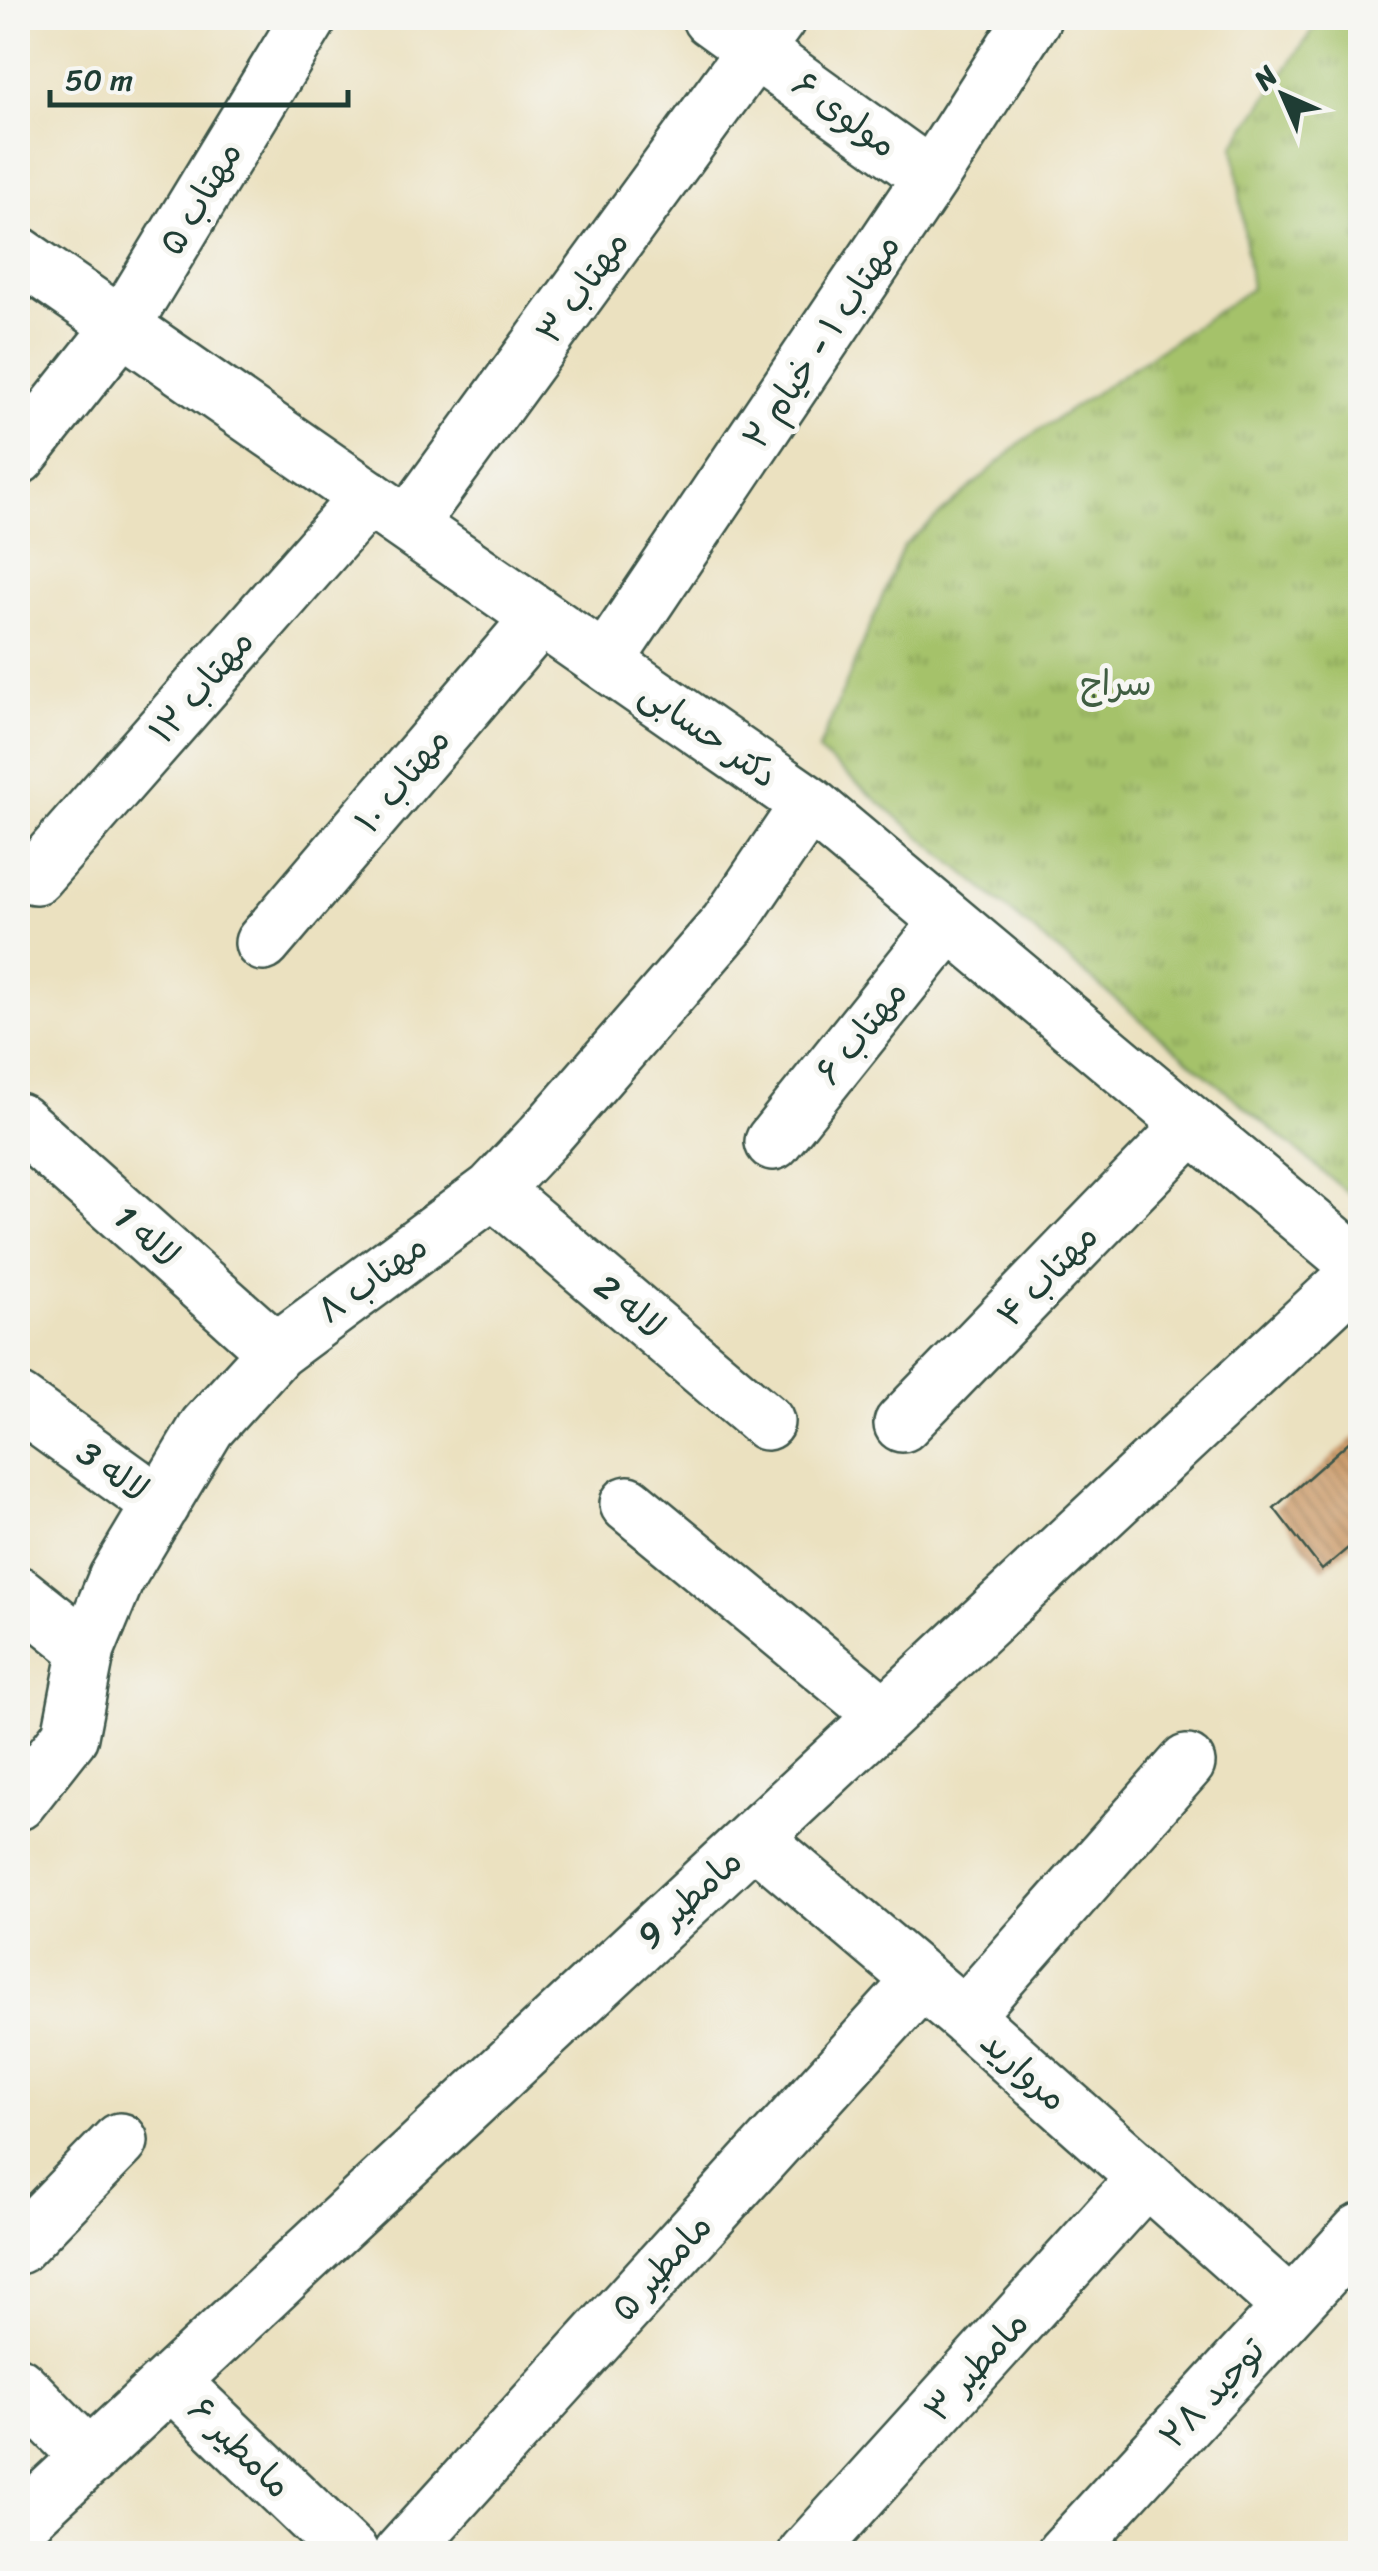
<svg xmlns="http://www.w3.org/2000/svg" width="1378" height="2571" viewBox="0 0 1378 2571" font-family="Sriracha,'Playpen Sans Arabic',sans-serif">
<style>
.grass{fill:url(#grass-tufts);stroke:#62804f;stroke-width:2.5}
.building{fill:url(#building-back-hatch)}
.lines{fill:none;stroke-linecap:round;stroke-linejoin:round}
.minor-casing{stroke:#3e5649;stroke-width:60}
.minor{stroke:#fff;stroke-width:55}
.labels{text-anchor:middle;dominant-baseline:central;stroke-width:10;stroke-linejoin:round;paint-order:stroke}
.street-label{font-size:35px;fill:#1f3d34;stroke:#f6f6f2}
.park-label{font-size:35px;fill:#405e42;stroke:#f6f6f2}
</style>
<defs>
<pattern id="grass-tufts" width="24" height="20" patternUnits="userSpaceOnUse" patternTransform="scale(2.5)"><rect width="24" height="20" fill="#a5c26a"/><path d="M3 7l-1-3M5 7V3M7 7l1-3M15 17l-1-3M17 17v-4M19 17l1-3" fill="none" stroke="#869f58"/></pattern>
<pattern id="building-back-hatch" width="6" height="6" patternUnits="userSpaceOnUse" patternTransform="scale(2.5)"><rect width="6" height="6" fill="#cc9b6a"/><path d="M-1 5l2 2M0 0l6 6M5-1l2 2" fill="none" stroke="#a58058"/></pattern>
</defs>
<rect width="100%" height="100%" fill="#f6f6f2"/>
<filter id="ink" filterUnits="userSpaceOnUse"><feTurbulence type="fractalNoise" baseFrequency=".01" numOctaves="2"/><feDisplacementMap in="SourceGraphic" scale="20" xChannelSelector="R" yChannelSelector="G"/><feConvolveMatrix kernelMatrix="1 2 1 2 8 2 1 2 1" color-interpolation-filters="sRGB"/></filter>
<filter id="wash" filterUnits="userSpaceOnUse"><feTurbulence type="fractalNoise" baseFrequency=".0048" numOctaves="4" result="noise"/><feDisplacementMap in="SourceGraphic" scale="40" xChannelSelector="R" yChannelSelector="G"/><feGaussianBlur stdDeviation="2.25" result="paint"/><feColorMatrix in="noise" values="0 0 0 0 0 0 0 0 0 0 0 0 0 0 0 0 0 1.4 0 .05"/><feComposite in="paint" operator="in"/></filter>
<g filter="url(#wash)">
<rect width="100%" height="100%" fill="#ebe1c0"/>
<path class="grass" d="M1321,18h39v1185l-542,-452 85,-204 120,-106 228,-152 -17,-144z"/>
<g id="blocks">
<path class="building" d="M1360,1432v106l-38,32 -48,-62z"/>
</g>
</g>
<g filter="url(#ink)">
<use href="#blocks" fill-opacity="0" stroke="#3e5649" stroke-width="2.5"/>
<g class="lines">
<defs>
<path id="minor" d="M710,18l221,159
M18,254l791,550 551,462
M18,457l104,-131 187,-308
M408,525l370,-507
M605,662l326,-485 102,-159
M35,876l333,-379
M263,943l277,-325
M18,1121l258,230
M773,1142l176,-220
M493,1190l273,232
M18,1402l143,103
M902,1424l290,-299
M628,1504l256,211
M18,1594l69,55
M18,1802l52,-66 17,-87 29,-70 91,-152 69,-76 217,-161 51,-54 184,-212 81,-120
M754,1838l210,178 327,291
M964,2016l223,-253
M18,2246l102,-105
M172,2382l179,172
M18,2385l72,73
M18,2524l1342,-1252
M401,2554l521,-574
M806,2554l340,-376
M1064,2554l296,-322"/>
</defs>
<use href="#minor" class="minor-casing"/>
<use href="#minor" class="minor"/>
</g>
</g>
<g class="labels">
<g class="street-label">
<text transform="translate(845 114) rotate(36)">مولوی ۶</text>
<text transform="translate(200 198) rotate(-59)">مهتاب ۵</text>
<text transform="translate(582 287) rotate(-54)">مهتاب ۳</text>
<text transform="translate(821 341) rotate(-56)">مهتاب ۱ - خیام ۲</text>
<text transform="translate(201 686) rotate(-49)">مهتاب ۱۲</text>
<text transform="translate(709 734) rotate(35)">دکتر حسابی</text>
<text transform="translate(402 780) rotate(-50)">مهتاب ۱۰</text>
<text transform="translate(861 1032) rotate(-51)">مهتاب ۶</text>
<text transform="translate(147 1236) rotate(42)">لاله 1</text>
<text transform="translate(1047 1275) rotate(-46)">مهتاب ۴</text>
<text transform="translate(372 1278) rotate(-36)">مهتاب ۸</text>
<text transform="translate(630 1306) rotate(40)">لاله 2</text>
<text transform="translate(113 1471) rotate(36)">لاله 3</text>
<text transform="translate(689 1898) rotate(-43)">مامطیر 9</text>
<text transform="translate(1024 2070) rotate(42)">مروارید</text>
<text transform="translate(661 2267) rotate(-48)">مامطیر ۵</text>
<text transform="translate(976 2366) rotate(-48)">مامطیر ۳</text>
<text transform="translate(1212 2393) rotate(-47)">توحید ۲۸</text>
<text transform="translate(240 2447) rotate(44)">مامطیر ۶</text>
</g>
<g class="park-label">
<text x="1116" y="683">سراج</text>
</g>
</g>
<rect width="1378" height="2571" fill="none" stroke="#f6f6f2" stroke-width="60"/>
<g transform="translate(1283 95) rotate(315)" stroke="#f6f6f2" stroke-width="8" paint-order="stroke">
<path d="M0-8L18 38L0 25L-18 38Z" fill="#1f3d34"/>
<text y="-15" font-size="28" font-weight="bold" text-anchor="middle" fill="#1f3d34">N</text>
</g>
<path d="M50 90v15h298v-15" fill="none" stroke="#1f3d34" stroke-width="5"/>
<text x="65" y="90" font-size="30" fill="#1f3d34" stroke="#f6f6f2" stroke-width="8" paint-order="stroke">50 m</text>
</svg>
